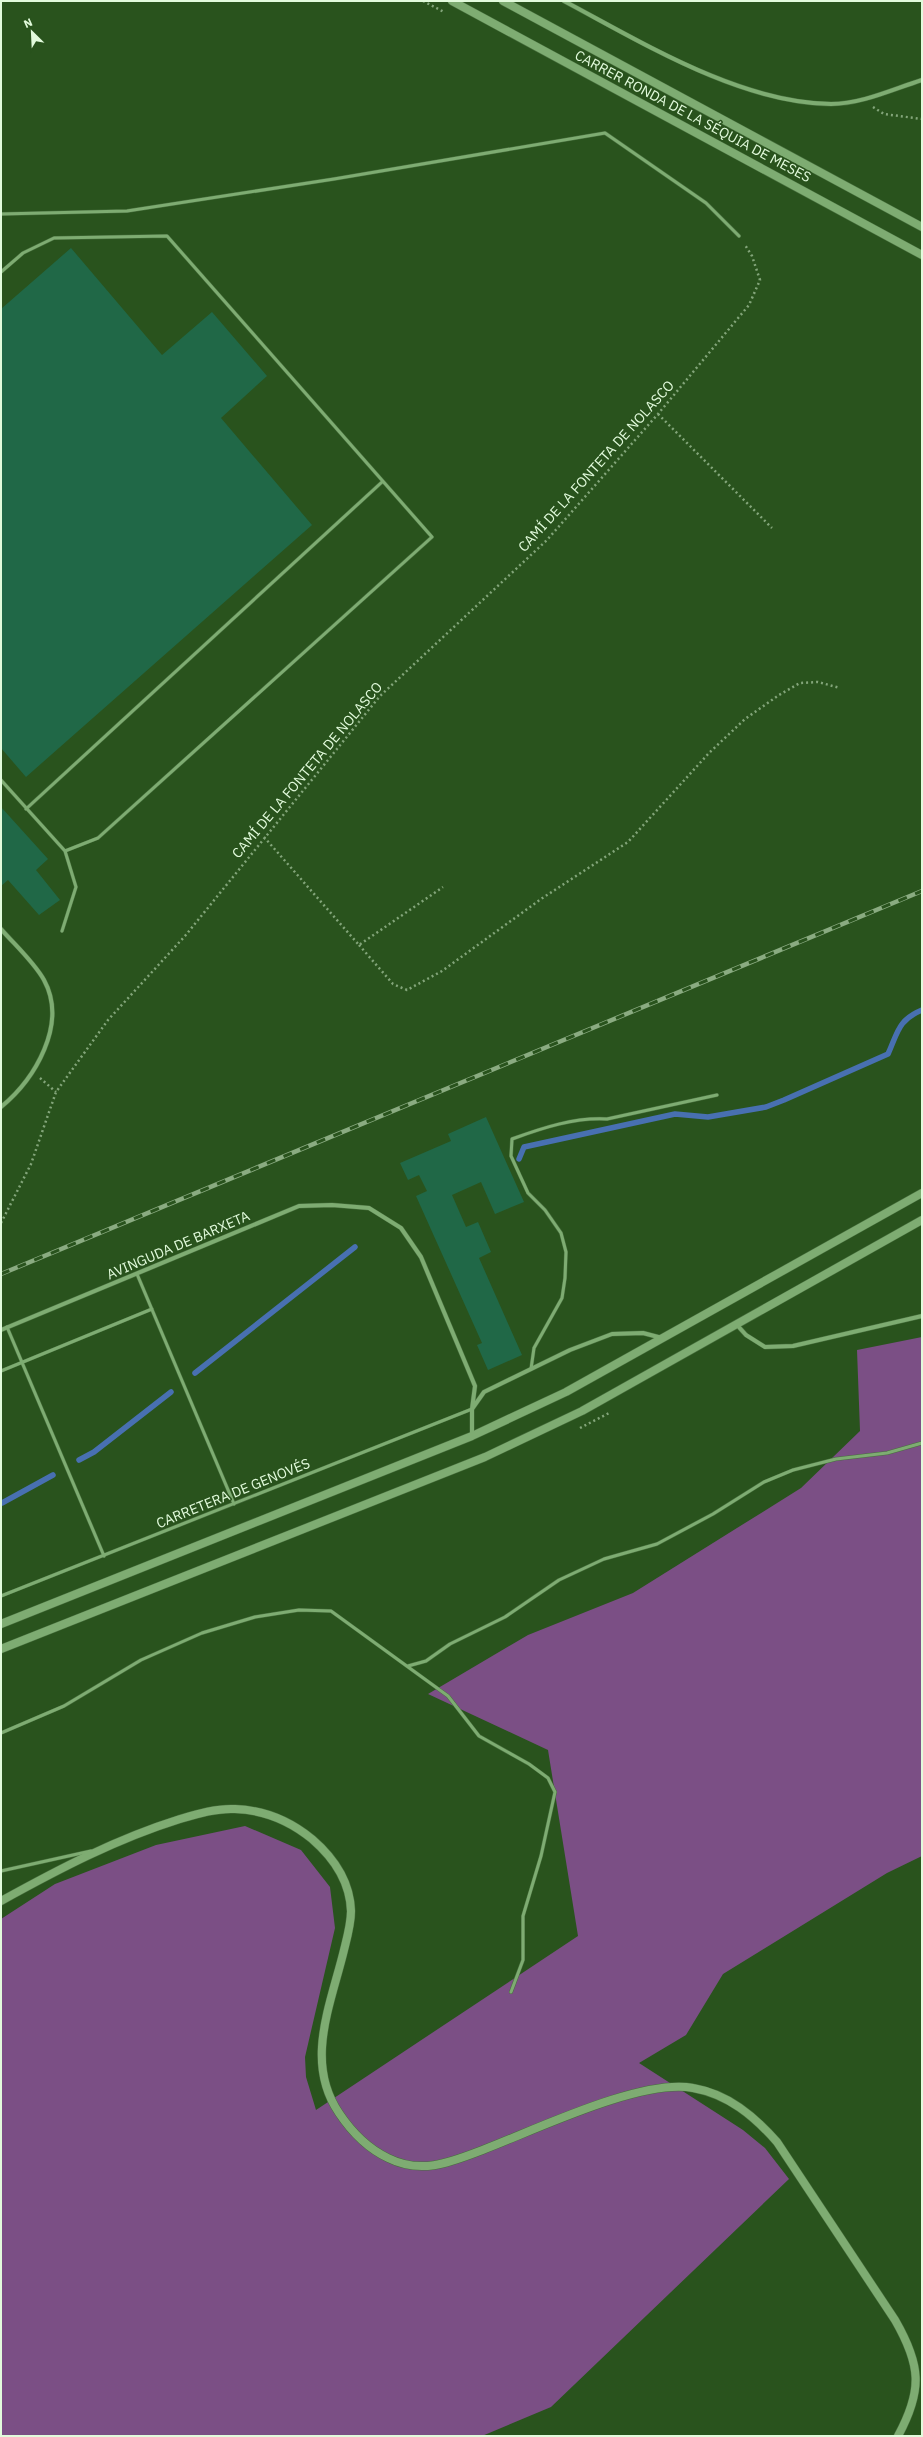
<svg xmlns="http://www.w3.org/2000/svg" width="923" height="2437" viewBox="0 0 923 2437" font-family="'IBM Plex Sans',sans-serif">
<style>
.green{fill:#7b4f85}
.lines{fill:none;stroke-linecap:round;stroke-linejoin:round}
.stream{stroke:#4870b1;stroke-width:5.5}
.building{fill:#206847}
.service-casing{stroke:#486f3e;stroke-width:4}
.minor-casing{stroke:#486f3e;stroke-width:5}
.secondary-casing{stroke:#486f3e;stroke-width:9}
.path{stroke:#83a57a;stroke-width:2.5;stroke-dasharray:2 3;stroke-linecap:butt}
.service{stroke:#7eac72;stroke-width:3}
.minor{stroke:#7eac72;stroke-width:4}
.secondary{stroke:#7eac72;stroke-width:8}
.rail-casing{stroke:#8aab81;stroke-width:4.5}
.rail{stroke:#29531d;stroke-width:3;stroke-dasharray:9;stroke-linecap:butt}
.labels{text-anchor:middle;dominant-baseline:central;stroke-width:3;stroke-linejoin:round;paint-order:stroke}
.street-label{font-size:14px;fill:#e2fbdc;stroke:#29531d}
</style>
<rect width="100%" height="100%" fill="#29531d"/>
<path class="green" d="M922,1337v519l-35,17 -164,101 -37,61 -47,28 104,67 22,18 24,31 -238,228 -69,29h-481v-517l54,-35 101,-39 89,-19 56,24 29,37 5,41 -30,129 1,20 10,33 262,-174 -30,-186 -120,-56 100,-59 105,-42 168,-105 59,-57 -3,-81z"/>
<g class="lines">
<path class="stream" d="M519,1159l5,-12 151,-33 33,3 58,-10 18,-7 104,-46c10,-22 10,-34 34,-44
M195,1373l160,-126
M79,1460l15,-8 77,-60
M2,1503l51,-28"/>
</g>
<path class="building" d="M71,248l91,107 50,-43 55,64 -46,42 91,107 -286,252 -25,-29v-439z
M1,807l47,52 -12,11 24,30 -21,15 -31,-35 -7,6z
M486,1117l38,85 -29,12 -14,-32 -29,13 14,32 12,-5 13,30 -12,6 43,97 -34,15 -11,-25 5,-2 -66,-147 11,-5 -8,-16 -11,5 -8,-17 51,-22 -3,-7z"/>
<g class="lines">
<defs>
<path id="service" d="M1,214l126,-3 207,-32 271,-46 101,70 33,33
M1,272l22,-19 31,-15 113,-2 265,301 -334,301 -33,13
M1,780l64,71 11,36 -14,44
M26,809l356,-327
M137,1274l97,230
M7,1327l97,229
M531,1369l3,-21 28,-50 3,-20 1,-26 -5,-19 -16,-23 -17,-17 -17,-37 1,-17c30,-11 63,-22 95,-20l110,-24
M1,1371l151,-62
M1,1596l471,-187
M408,1666l18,-5 24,-17 55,-27 54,-37 45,-21 53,-15 56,-30 51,-32 29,-12 43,-11 51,-6 35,-10
M1,1733l63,-27 77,-46 61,-27 53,-16 44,-7 32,1 117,85 31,40 50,28 19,14 7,14 -14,64 -18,60v44l-12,32
M1,1871l90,-20"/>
<path id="minor" d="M564,1c79,42 176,102 267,103 31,0 62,-15 91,-24
M1,929c14,16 33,33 43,51 24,44 -9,99 -43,127
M737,1325l9,10 19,12 28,-1 129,-30
M1,1330l298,-124 33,-1 37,3 32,20 20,29 54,129 -3,23
M472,1436v-27l12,-17 86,-42 42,-16 31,-1 19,5"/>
<path id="secondary" d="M452,1l470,254
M503,1l419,226
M1,1624l471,-188 94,-44 356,-199
M1,1649l484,-192 97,-46 340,-191
M1,1901c58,-32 115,-62 179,-82 17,-5 37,-11 55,-10 29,1 55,12 77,30 22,19 38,43 39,72 0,13 -4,27 -7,39 -13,54 -40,112 -5,163 12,18 28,35 49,45 34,17 63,4 97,-9 50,-19 157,-71 208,-61 35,6 61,28 84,54l118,178c26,45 28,70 3,116"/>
</defs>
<use href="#service" class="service-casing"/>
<use href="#minor" class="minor-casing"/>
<use href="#secondary" class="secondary-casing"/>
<path class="path" d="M423,1l21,11
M873,107l11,7 38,5
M658,414l114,114
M264,837l95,108 84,-58
M359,945l34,39 14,6 35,-19 99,-72 87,-57 81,-89 36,-34 34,-24 21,-12 18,-1 22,6
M40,1078l16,14
M1,1223l30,-59 25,-72 52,-72 77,-84 195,-240 167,-156 111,-126 91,-109 11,-25 -8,-24 -7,-11
M580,1428l31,-16"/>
<use href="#service" class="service"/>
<use href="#minor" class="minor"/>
<use href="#secondary" class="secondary"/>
<defs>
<path id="rail" d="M1,1274l921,-383"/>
</defs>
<use href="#rail" class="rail-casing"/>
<use href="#rail" class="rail"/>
</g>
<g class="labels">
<g class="street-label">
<text transform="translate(693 116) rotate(28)">CARRER RONDA DE LA SÉQUIA DE MESES</text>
<text transform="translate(596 466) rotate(-48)">CAMÍ DE LA FONTETA DE NOLASCO</text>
<text transform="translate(307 770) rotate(-50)">CAMÍ DE LA FONTETA DE NOLASCO</text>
<text transform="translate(178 1245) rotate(-23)">AVINGUDA DE BARXETA</text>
<text transform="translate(233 1493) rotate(-22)">CARRETERA DE GENOVÉS</text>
</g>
</g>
<rect width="923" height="2437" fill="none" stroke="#e2fbdc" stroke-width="4"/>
<g transform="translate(32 32) rotate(336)" stroke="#29531d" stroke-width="3" paint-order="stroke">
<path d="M0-3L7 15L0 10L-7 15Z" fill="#e2fbdc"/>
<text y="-6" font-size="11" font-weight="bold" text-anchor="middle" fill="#e2fbdc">N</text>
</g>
</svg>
